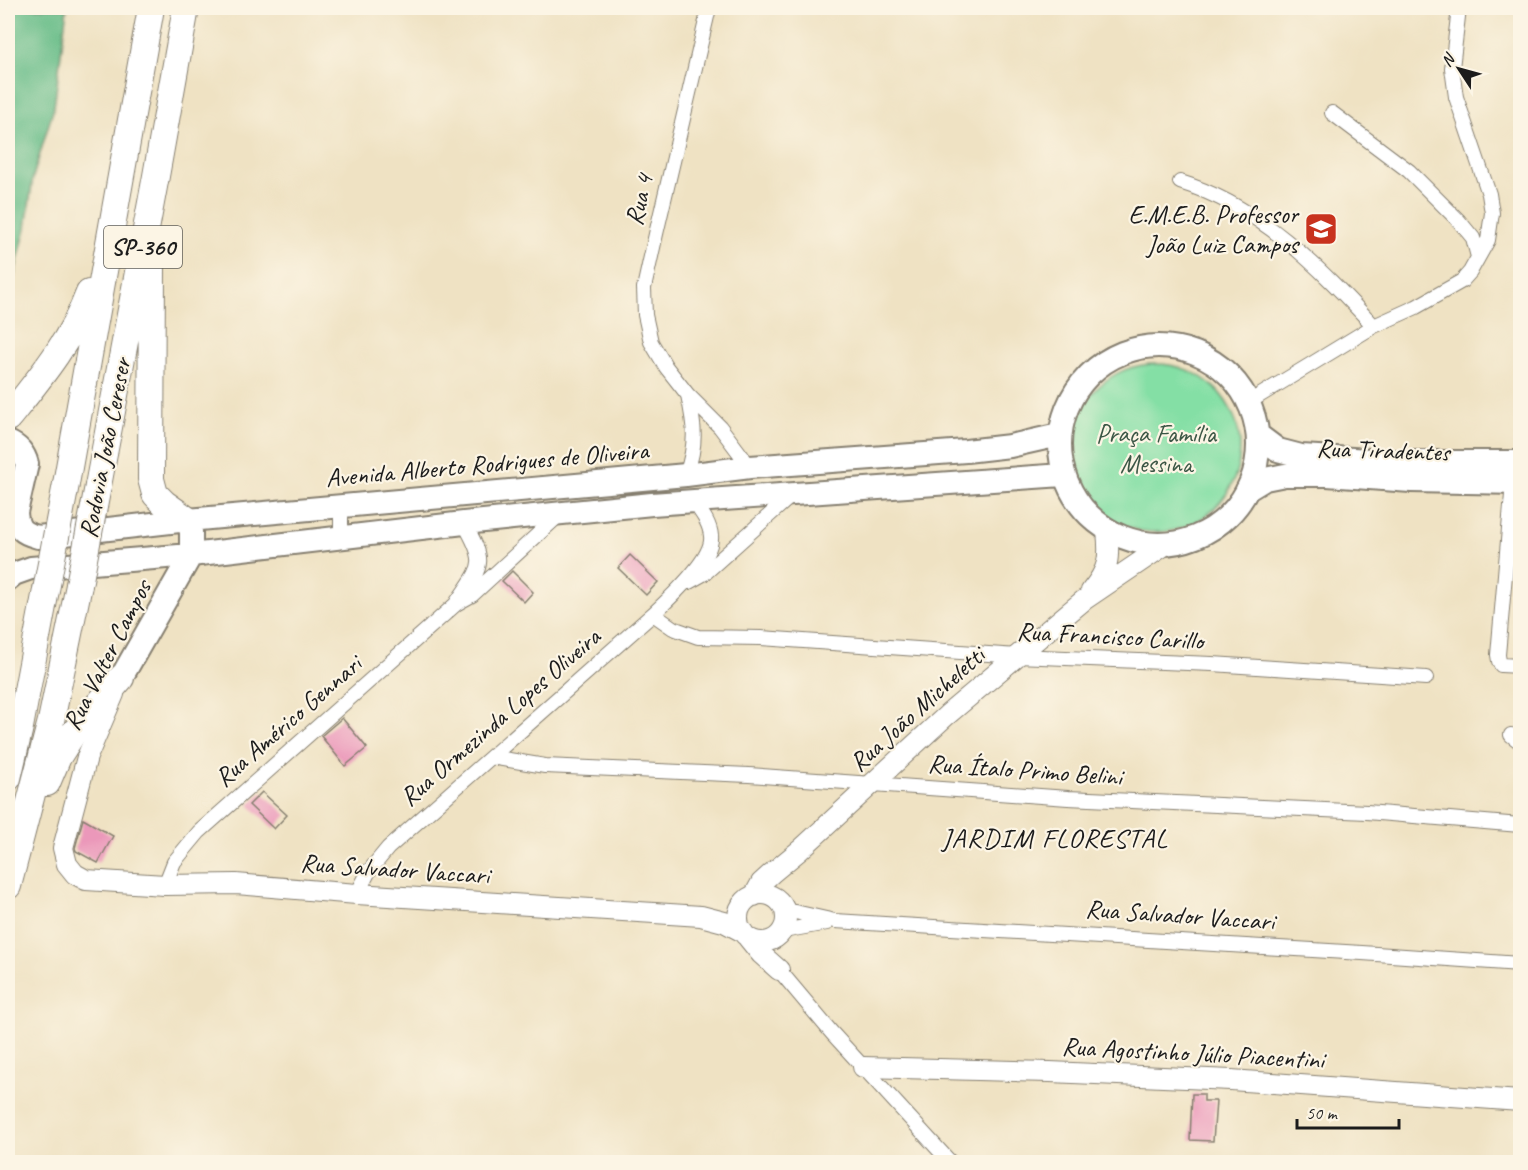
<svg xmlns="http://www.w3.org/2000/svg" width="1528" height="1170" viewBox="0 0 1528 1170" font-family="Caveat,sans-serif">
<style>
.green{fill:#84dfa5;stroke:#507e60;stroke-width:1.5}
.forest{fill:#6bbe8a;stroke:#446d53;stroke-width:1.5}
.building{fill:#eb98ba}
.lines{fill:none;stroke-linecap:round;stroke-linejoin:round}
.street-casing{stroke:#867f70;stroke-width:16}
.secondary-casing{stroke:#867f70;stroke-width:22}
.primary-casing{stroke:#867f70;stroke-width:26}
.highway-casing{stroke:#867f70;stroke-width:28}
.street{stroke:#fff;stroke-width:14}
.secondary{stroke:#fff;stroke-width:20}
.primary{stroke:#fff;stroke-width:22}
.highway{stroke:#fff;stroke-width:26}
.highway-bridge-casing{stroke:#867f70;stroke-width:28;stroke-linecap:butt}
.highway-bridge{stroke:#fff;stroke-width:26}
.labels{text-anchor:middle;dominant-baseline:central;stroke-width:4.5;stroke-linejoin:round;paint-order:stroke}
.shield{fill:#fcf5e5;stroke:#5f5d58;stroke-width:1.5}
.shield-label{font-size:24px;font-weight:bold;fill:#1c1c1c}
.street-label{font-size:26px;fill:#1c1c1c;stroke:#fcf5e5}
.poi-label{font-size:26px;fill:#1c1c1c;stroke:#fcf5e5;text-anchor:end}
.park-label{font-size:26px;fill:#3b5645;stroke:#fcf5e5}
.neighbourhood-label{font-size:27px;letter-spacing:1.5px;fill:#1c1c1c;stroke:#fcf5e5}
</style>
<rect width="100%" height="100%" fill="#fcf5e5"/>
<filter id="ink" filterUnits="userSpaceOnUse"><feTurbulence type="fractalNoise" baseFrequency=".0167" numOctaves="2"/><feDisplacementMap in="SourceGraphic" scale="12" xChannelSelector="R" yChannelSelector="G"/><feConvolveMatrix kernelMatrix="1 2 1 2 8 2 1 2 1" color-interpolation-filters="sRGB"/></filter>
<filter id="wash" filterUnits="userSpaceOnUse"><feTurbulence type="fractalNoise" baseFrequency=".008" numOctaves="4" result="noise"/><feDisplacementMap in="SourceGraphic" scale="24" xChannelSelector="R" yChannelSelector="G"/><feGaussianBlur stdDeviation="1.35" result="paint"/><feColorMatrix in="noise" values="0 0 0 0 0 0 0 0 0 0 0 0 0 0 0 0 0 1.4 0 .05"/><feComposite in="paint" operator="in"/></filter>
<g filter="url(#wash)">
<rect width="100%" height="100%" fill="#efe2c3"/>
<path class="green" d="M1072 448a84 84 0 1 1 168 0a84 84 0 1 1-168 0Z"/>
<path class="forest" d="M8,8h59l-13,99 -21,70 -7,51 -14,56 -4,10z"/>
<g id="blocks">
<path class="building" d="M630,555l28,27 -12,13 -28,-27z
M512,571l21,21 -9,10 -22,-21z
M342,718l25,30 -22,18 -24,-30z
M262,792l25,23 -13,14 -25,-24z
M83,819l30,17 -15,27 -22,-12 -1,-3z
M1192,1094h12v7h12l-3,40 -23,-1z"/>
</g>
</g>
<g filter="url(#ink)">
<use href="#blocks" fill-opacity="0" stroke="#867f70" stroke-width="1.5"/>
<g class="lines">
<defs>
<path id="street" d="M709,8l-53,226 -12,54 1,27 6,27 15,25 22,28 32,32 30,40
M1332,113l77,58 50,50 14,17 5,19
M1180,182c81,25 138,84 194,144
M1249,402l125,-76 42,-19 46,-26 8,-9 18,-32 4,-27 -3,-19 -33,-97 -4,-29 7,-60
M686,475c11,-32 9,-48 2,-80
M1513,483l-15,172 1,6 2,4 19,1
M341,506v31
M689,582l16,-9 88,-79
M457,602c25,-37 31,-37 7,-79
M653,614l20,14 25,9 63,1 256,18 195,8 214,14
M1511,735l9,7
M491,757l54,9 204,9 319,23 299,14 153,13
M165,885l9,-23 25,-30 257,-228 16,-9 87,-80
M357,894l12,-23 19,-23 265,-234c16,-15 61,-56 58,-78 -1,-13 -10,-24 -17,-34
M785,912h10l40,9 527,32 158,11
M783,931l44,-8
M779,970l53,63 118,129"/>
<path id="secondary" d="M1091,591c18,-22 19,-33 16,-60
M114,694l-27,63 -24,91 4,16 8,10 11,6 79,5 71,-1 121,10 344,22 23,6 19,10
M738 918a24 24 0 1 1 48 0a24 24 0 1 1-48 0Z
M754,896l7,-13 11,-10 28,-23 147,-135 70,-59 67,-56 81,-55
M748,938l13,16 18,16
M863,1067l187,5 181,8 289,21"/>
<path id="primary" d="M1060 445a99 99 0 1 1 198 0a99 99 0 1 1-198 0Z
M1258,435l20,15 23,6 103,6h116
M8,442c10,4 16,10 19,22l-11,48c1,17 6,21 22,25l150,-17 498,-45 64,-8 216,-16 44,-5 49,-11
M1247,490l18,-11 20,-4h42l84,6 109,2
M8,579l6,-5 17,-6 160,-13 273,-32 188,-19 411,-29
M121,678l70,-123v-23l-3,-12"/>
<path id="highway" d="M152,264l-1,215 4,15 9,9 24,17
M8,418c32,-40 63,-77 81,-125
M66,484l85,-476
M98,486l58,-310 30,-168
M8,778l12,-51 26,-137
M47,783l11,-26 14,-22 49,-57
M8,886l43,-165 28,-136"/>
</defs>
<use href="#street" class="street-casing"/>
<use href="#secondary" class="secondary-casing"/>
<use href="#primary" class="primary-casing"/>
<use href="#highway" class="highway-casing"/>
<use href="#street" class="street"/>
<use href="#secondary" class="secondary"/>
<use href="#primary" class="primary"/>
<use href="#highway" class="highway"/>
<defs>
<path id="highway-bridge" d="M79,585l19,-99
M46,590l20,-106"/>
</defs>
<use href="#highway-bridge" class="highway-bridge-casing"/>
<use href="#highway-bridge" class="highway-bridge"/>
</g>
</g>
<defs>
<symbol id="school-square" viewBox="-11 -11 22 22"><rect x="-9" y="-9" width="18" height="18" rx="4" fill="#c8321e" stroke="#fcf5e5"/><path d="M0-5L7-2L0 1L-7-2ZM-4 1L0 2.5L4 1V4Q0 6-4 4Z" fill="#fff"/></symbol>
</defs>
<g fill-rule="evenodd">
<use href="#school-square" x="1302" y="210" width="38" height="38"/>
</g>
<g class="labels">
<rect class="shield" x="104" y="226" width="78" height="42" rx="4.5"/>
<g class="shield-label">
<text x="143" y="247">SP-360</text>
</g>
<g class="street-label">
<text transform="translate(639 200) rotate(-77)">Rua 4</text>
<text transform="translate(105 448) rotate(-79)">Rodovia João Cereser</text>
<text transform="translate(1383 450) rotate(2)">Rua Tiradentes</text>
<text transform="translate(487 464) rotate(-5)">Avenida Alberto Rodrigues de Oliveira</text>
<text transform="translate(1110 636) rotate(3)">Rua Francisco Carillo</text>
<text transform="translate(107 655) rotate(-63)">Rua Valter Campos</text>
<text transform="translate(917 709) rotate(-42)">Rua João Micheletti</text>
<text transform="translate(500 717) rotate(-41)">Rua Ormezinda Lopes Oliveira</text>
<text transform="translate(288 721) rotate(-41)">Rua Américo Gennari</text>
<text transform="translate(1025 770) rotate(4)">Rua Ítalo Primo Belini</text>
<text transform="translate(395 869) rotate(4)">Rua Salvador Vaccari</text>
<text transform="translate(1180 915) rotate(4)">Rua Salvador Vaccari</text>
<text transform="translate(1193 1053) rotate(3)">Rua Agostinho Júlio Piacentini</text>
</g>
<g class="poi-label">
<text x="1298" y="214">E.M.E.B. Professor<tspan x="1298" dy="30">João Luiz Campos</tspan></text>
</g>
<g class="park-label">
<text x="1156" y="433">Praça Família<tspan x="1156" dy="30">Messina</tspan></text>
</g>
<g class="neighbourhood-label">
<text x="1055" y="838">JARDIM FLORESTAL</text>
</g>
</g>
<rect width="1528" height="1170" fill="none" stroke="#fcf5e5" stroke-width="30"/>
<g transform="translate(1459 69) rotate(306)" stroke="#fcf5e5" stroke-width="4.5" paint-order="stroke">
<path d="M0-4.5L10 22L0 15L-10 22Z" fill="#1c1c1c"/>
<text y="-9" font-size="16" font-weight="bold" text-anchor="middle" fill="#1c1c1c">N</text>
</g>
<path d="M1297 1119v9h102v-9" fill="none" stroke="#1c1c1c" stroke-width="3"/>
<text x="1306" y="1119" font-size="18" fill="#1c1c1c" stroke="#fcf5e5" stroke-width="4.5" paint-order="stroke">50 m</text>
</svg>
